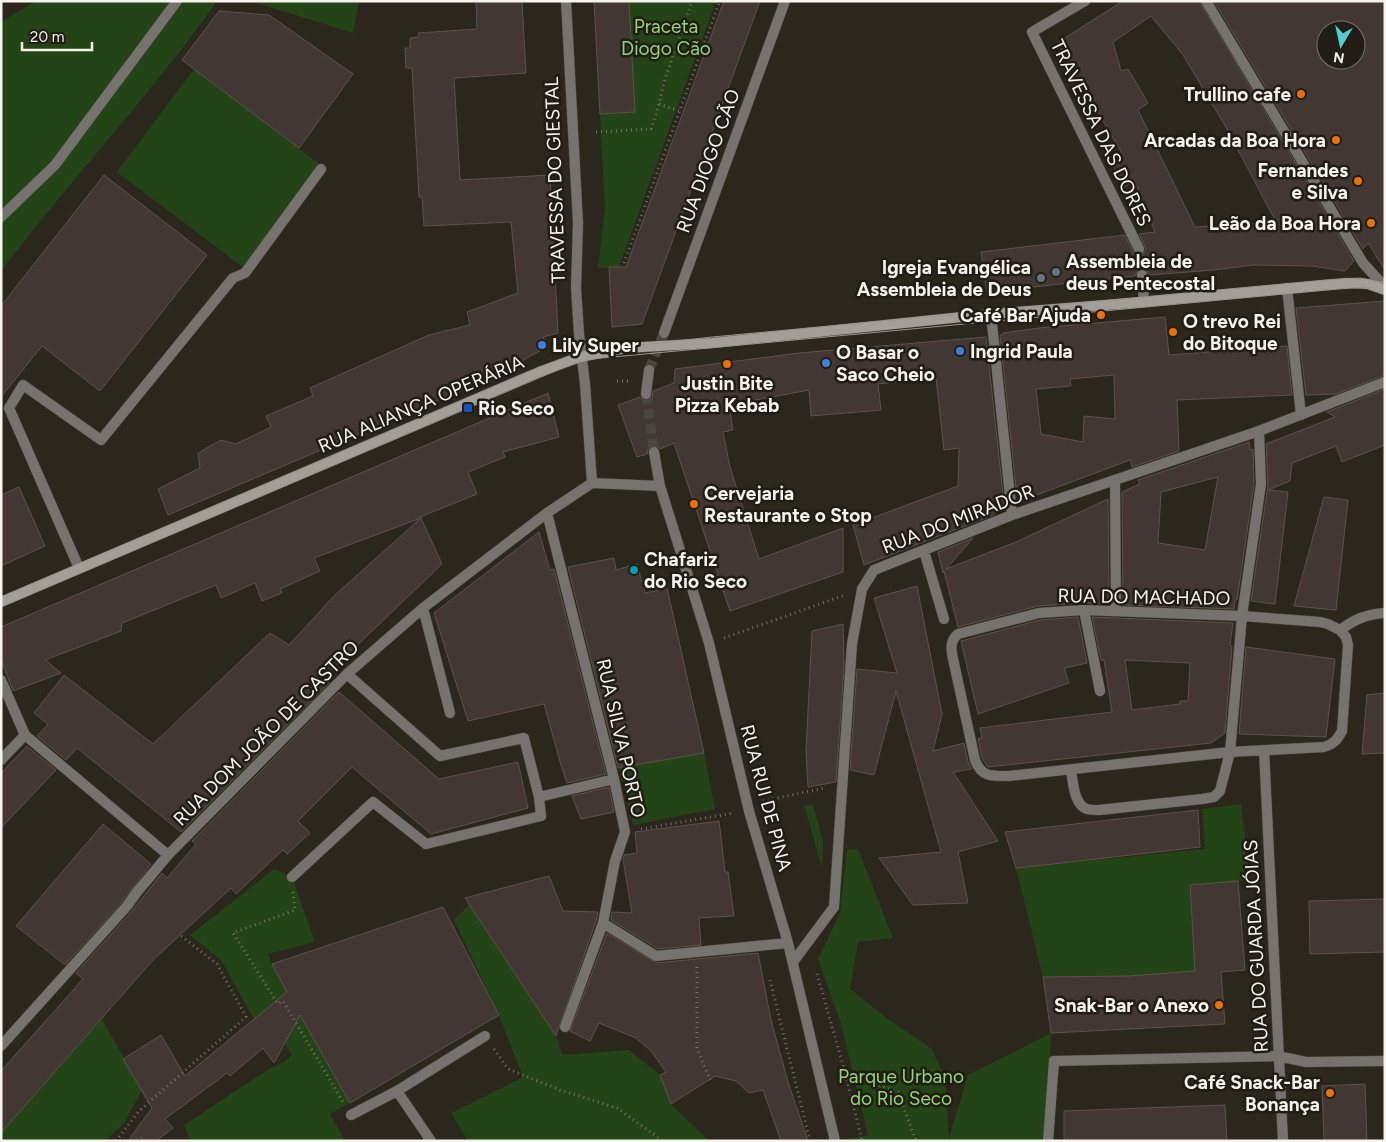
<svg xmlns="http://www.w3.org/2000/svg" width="1386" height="1142" viewBox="0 0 1386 1142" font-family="Figtree,sans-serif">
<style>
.green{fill:#234416}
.building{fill:#423732;stroke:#5e524d;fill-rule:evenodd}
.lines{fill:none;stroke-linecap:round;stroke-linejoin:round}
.street-tunnel{stroke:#49463c;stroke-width:10;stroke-dasharray:10 5;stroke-linecap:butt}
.lane-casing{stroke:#47443a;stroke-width:11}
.street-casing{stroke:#47443a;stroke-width:11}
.secondary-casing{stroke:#47443a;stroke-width:11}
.path{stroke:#747068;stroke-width:3;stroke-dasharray:1 4;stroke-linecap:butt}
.lane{stroke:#76736e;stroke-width:10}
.street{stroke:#76736e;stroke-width:10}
.secondary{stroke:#a39f97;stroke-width:10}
.tram{stroke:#99968e;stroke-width:1}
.food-dot{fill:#e8710a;stroke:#211d14;stroke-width:2}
.worship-dot{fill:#6b7280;stroke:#211d14;stroke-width:2}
.shop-dot{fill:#3f7fe0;stroke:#211d14;stroke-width:2}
.transit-dot{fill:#1a4fb4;stroke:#211d14;stroke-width:2}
.culture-dot{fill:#0f9aa8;stroke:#211d14;stroke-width:2}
.labels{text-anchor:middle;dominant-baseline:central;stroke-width:5;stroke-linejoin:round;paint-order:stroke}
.park-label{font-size:19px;fill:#92d47a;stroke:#211d14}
.poi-label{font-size:19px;font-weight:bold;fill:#f6f3ed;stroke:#211d14;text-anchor:end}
.street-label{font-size:19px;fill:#f6f3ed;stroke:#211d14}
</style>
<rect width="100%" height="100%" fill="#2b271d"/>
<path class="green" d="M36,1h181c-66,94 -146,178 -216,270v-249z
M250,1h109l-6,32z
M629,1h87l-97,266 -21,1 7,-59 -5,-95 35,-2z
M194,69l131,99 -77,103 -131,-99z
M704,753l11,56 -82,16 -14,-57z
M1241,804l9,76 -60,5 2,47 4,40 -67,4 -86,1 -27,-109 189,-19 -3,-40z
M804,805h9l10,36 -1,27z
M858,849l35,89 -35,4 -8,47 38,30 44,30 13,29 4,60 19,-63 83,-42 -4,108h-210l31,-6 -26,-108 -24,-68 22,-46 7,-63z
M274,869l18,8 23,65 -47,12 5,13 77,136 -20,11 15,27h-154l-7,-16 85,-56 15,-7 8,-7 -28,-44 -10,8 -33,-59 -31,-25z
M470,897l22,43 64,96 6,19 67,-5 31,25 11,29 38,37h-241l-17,-28 72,-36 -24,-62 -45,-95 15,-15z
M102,1019l40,71 -17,32 -20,19h-104v-8z"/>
<path class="building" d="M476,1h46l4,72 -72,5 6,102 90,-5 8,158 -15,4 5,9 -28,16 1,3 -353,150 -10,-26 42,-21 -2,-15 23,-13 15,4 35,-17 -5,-11 47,-20 -3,-8 119,-53 41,-10 -3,-13 51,-19 -7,-71 -87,4 -2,-29h-3l-7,-129h-6l-1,-20h5v-10l9,-1 -1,-4 59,-4z
M594,1h35l6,111 -35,2z
M724,1h36l-118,323 -30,3 -3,-60h17z
M1123,1h76l155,260 -9,10 -33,-5 -59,-1 -39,5 -65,5 -2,-4 -5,-3 -4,2 -3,6 -148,16 -6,-40 144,-17 8,17 6,4 5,-3 2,-4 -7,-15 16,-2 -20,-51 -11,6 -14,-27 12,-7 -65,-110zM1151,16l32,39 44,74 49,93 -81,5 -57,-117 10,-7 -20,-34 -7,2 -8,-29z
M1214,1h171v269l-17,-27 -5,6zM1326,30h30v30h-30z
M219,11l50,4 84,59 -54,74 -117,-88z
M104,175l103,80 -107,136 -58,-45 -41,51v-91z
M1385,301v74l-49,19 -30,1 -10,-87z
M1165,317l4,38 118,-9 5,49 -115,5 2,51 -47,16 -2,-7 -107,40 -2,-17 -5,5 -16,-153h3v-2l36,-5zM1114,375l1,44 -31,-3 -1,26 -42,-8 -5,-45 35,-3 -1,-7z
M986,337l18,166 -11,12 -129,50 -11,-40 105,-39 1,-38 -15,2 -8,-72 -58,6 3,26 -70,6 -2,-26 -80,15 4,25 -10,2 7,35 29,92 84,-31v44l-113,39 -56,-168 -14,6 -3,-3 -5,-1 -4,4 -1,5 -10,3 -19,-52 22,-8 5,4 4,-1 3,-2 1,-7 21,-8 1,-14 124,-16z
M1385,389v56l-43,17 -6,-16 -44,17 -2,18 -22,9 20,2 -13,112 -24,-3 17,-116 -2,-41 69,-27 -8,-5z
M548,393l11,44 -56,15 2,5 -37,15 9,22 -57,23 1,1 -107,40 6,13 -40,18 2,4 -20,8 -7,-18 -34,15 -5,-13 -94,38 -1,8 -76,29 16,13 -48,18 -12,-32v-32z
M1249,442l1,8 3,-1 1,35 -17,116h-2l-1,9 -111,-4 -1,-113 18,-8 -2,-4zM1218,477l-13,73 -47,-7 3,-51z
M19,487l26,59 -44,20v-71z
M1324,497l24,3 -12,110 -42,-4z
M1108,499l1,105 -25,-1 -46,3 -80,21 -14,-56 -1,2 -5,-21 35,-14 -27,31 70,-27z
M421,518l21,46 -119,114 6,5 -148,149 -104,-84 -11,12 -29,-24 11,-12 -14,-11 30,-38 89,69 117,-111 19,12 46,-50z
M539,532l11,38 4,-1 52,205 -39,9 -6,-18 -17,-61 -76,17 -34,-108z
M614,558l2,12 21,-6 8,29 22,-5 37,165 -86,15 -50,-201z
M917,586l25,128 -9,37 31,-8 4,19 4,7 -19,3 45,69 -40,11 10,51 -55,2 -34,-47 62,-6 -45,-161 -22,84 -24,-5 7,-101 40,4 -23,-75z
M1078,617l9,46 -23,5 5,15 -91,31 -17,-73 79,-21z
M1092,617l141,6 -3,22 2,1 -7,87 -14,10 -223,24 -6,-9 -4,-19 4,-1 -2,-10 132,-16 -8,-52h-3zM1125,660l65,3 -2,38h-8v3l-48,6z
M843,624l1,43 -8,115 -28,5 -2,-36 6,-120z
M1246,647l89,12 -9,78 -87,-3z
M339,692l100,87 79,-17 10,46 -97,26 -79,-67 -54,54 12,12 -23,21 -4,-4 -47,44 -5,-6 -77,71 -153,174v-62l82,-92 -7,-6 56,-62 30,-38 5,5 29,-34 -4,-3z
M1385,693v60l-23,1 5,-59z
M27,746l29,24 -55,58v-55z
M609,787l5,25 -33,7 -9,-23z
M1198,810l2,37 -147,17 -37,4 -11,-36z
M719,821l6,51h3l6,44 -35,2 2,27 -43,4 -47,-29 1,-8 20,1 -9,-54 1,-4 13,-2 -2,-21z
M103,824l48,40 -29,38 -57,63 -49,-39z
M549,876l14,35 35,1 -2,9 -40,115 -91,-138z
M1238,881l7,89 -24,2 4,52 -174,9 -8,-56 86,-1 66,-5 -5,-86z
M1385,899v53l-75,2 -1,-53z
M443,907l56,108 -149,88 -50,-88 -26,48 -11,-15 -33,28 -3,-3 -62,46 8,9 -17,13h-13l-2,-4 -5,4h-8l24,-33 -29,-49 38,-24 24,41 102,-84 -15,-28z
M607,933l49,30 102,-10 13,67 17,62 20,59h-27l-18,-51 -14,3 -13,-12 -21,-5 -44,28 -11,-29 6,-3 -14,-20 -16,-14 -37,-15 -9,18 -20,-10z
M1365,1084l2,57h-43l-2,-55z
M1225,1105l2,36h-163v-30z"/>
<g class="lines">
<path class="street-tunnel" d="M1139,249l3,26
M649,370l15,-37
M646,394l8,58"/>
<defs>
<path id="lane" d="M79,568l-70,-160 14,-23 78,55 132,-162 12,-5 76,-104
M1084,610l16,81
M1,680l24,55
M1071,770c2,12 3,35 16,39 4,1 9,1 12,1l103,-11 12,-2 6,-6 10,-39
M292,877l81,-75 53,42"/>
<path id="street" d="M566,1l12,222 -2,65 3,46 6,50 7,99
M1085,1l-53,31 107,217
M1206,1l157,262 22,24
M1,217l54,-52 122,-164
M1142,275l2,27
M1287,288l14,127
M991,314l21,201
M664,333l121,-332
M646,394l3,-24
M654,452l6,34
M1115,480l1,131
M592,483l68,3 49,157 40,168 39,132 47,198
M547,513l67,266 11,53 -10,29 -12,62 -38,104
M924,551l20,68
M423,608l27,105
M1084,610l158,6 78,6 8,2 12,6 6,7 2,8 -6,86c-5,9 -8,13 -18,16l-94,5 -221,24c-17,0 -27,2 -34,-16l-23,-106c-1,-8 -1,-14 6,-20l81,-21z
M1340,630c15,-11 27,-16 45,-17
M347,674l93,82 84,-18 15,59
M1264,750l19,391
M1230,752l12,-136 19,-132 -2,-53
M1,760l24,-25 143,120
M426,844l115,-28 -2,-19 75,-18
M603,923l53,33 132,-13
M793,962l41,-55 18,-263 10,-55 12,-19 138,-55 247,-84 126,-49
M1,1046l126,-140 10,-14 31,-37 179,-181 76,-66 124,-95 45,-30
M397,1091l34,50
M351,1115l46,-24 88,-55
M1048,1141l6,-80 224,-5 28,6 79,-1"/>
<path id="secondary" d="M1,602l538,-230 41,-15 46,-9 86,-5 279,-29 153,-12 203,-19 21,1 17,6"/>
</defs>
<use href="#lane" class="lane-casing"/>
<use href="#street" class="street-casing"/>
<use href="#secondary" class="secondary-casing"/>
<path class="path" d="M659,104l20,7
M596,132l55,-3 8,-25 5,-22 28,-81
M624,263l95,-260 -5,-2
M617,381h15
M724,638l121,-43
M763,801l62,-13
M641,829l93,-16
M293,892l2,18 -62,23 45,71 5,-3 60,101
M697,967v81l13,32
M817,974l28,98 17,69
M770,980l40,161
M494,1049l14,20 52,21 57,18 46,33
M846,1073l52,19 18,49
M116,1141l23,-30 107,-94 -29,-53 -37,-29"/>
<use href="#lane" class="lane"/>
<use href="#street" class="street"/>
<use href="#secondary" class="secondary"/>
<path class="tram" d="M1,597l530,-226 49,-19 132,-15 614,-57 34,-2 25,5
M1,607l580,-247 746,-70 36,-3 22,7"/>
</g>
<g class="food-dot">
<circle cx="1301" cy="94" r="5"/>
<circle cx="1336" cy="140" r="5"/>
<circle cx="1358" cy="181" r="5"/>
<circle cx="1371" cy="223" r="5"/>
<circle cx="1101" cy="315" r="5"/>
<circle cx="1173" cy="332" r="5"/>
<circle cx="727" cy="364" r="5"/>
<circle cx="694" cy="504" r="5"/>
<circle cx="1219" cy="1005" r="5"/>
<circle cx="1330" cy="1093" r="5"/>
</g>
<g class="worship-dot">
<circle cx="1056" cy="272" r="5"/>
<circle cx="1041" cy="278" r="5"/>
</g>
<g class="shop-dot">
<circle cx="542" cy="345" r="5"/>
<circle cx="960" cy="351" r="5"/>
<circle cx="826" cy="363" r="5"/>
</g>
<rect class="transit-dot" x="463" y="403" width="10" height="10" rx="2.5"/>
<circle class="culture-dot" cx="634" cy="570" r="5"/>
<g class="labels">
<g class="park-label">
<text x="666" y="26">Praceta<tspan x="666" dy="22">Diogo Cão</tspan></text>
<text x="901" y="1076">Parque Urbano<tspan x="901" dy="22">do Rio Seco</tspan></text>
</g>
<g class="poi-label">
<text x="1291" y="94">Trullino cafe</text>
<text x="1326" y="140">Arcadas da Boa Hora</text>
<text x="1348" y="170">Fernandes<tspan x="1348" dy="22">e Silva</tspan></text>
<text x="1361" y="223">Leão da Boa Hora</text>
<text x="1066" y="261" text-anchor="start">Assembleia de<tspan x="1066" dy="22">deus Pentecostal</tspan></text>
<text x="1031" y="267">Igreja Evangélica<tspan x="1031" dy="22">Assembleia de Deus</tspan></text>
<text x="1091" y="315">Café Bar Ajuda</text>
<text x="1183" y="321" text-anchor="start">O trevo Rei<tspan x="1183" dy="22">do Bitoque</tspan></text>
<text x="552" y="345" text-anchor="start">Lily Super</text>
<text x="970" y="351" text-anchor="start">Ingrid Paula</text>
<text x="836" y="352" text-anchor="start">O Basar o<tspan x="836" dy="22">Saco Cheio</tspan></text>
<text x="727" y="383" text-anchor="middle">Justin Bite<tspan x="727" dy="22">Pizza Kebab</tspan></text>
<text x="478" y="408" text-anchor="start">Rio Seco</text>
<text x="704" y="493" text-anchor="start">Cervejaria<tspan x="704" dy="22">Restaurante o Stop</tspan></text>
<text x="644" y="559" text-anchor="start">Chafariz<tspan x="644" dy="22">do Rio Seco</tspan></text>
<text x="1209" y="1005">Snak-Bar o Anexo</text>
<text x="1320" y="1082">Café Snack-Bar<tspan x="1320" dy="22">Bonança</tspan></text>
</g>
<g class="street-label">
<text transform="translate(1101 133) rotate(64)">TRAVESSA DAS DORES</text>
<text transform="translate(708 161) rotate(-70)">RUA DIOGO CÃO</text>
<text transform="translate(555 180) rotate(-92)">TRAVESSA DO GIESTAL</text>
<text transform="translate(421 404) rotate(-23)">RUA ALIANÇA OPERÁRIA</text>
<text transform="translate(958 519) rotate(-21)">RUA DO MIRADOR</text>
<text transform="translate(1144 597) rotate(1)">RUA DO MACHADO</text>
<text transform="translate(266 733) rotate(-45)">RUA DOM JOÃO DE CASTRO</text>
<text transform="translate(621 738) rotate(77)">RUA SILVA PORTO</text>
<text transform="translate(766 798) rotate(75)">RUA RUI DE PINA</text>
<text transform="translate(1256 946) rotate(-93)">RUA DO GUARDA JÓIAS</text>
</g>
</g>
<rect width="1386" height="1142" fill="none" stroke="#f6f3ed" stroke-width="5"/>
<g transform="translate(1341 45) rotate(189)"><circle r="24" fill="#211d14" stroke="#76736b"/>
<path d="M0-4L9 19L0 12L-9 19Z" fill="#51ccd3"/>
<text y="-8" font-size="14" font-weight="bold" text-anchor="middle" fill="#f6f3ed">N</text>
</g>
<path d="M22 42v8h70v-8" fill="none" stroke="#f6f3ed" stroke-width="2.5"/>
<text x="30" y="42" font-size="15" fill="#f6f3ed" stroke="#211d14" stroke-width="4" paint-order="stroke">20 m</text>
</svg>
